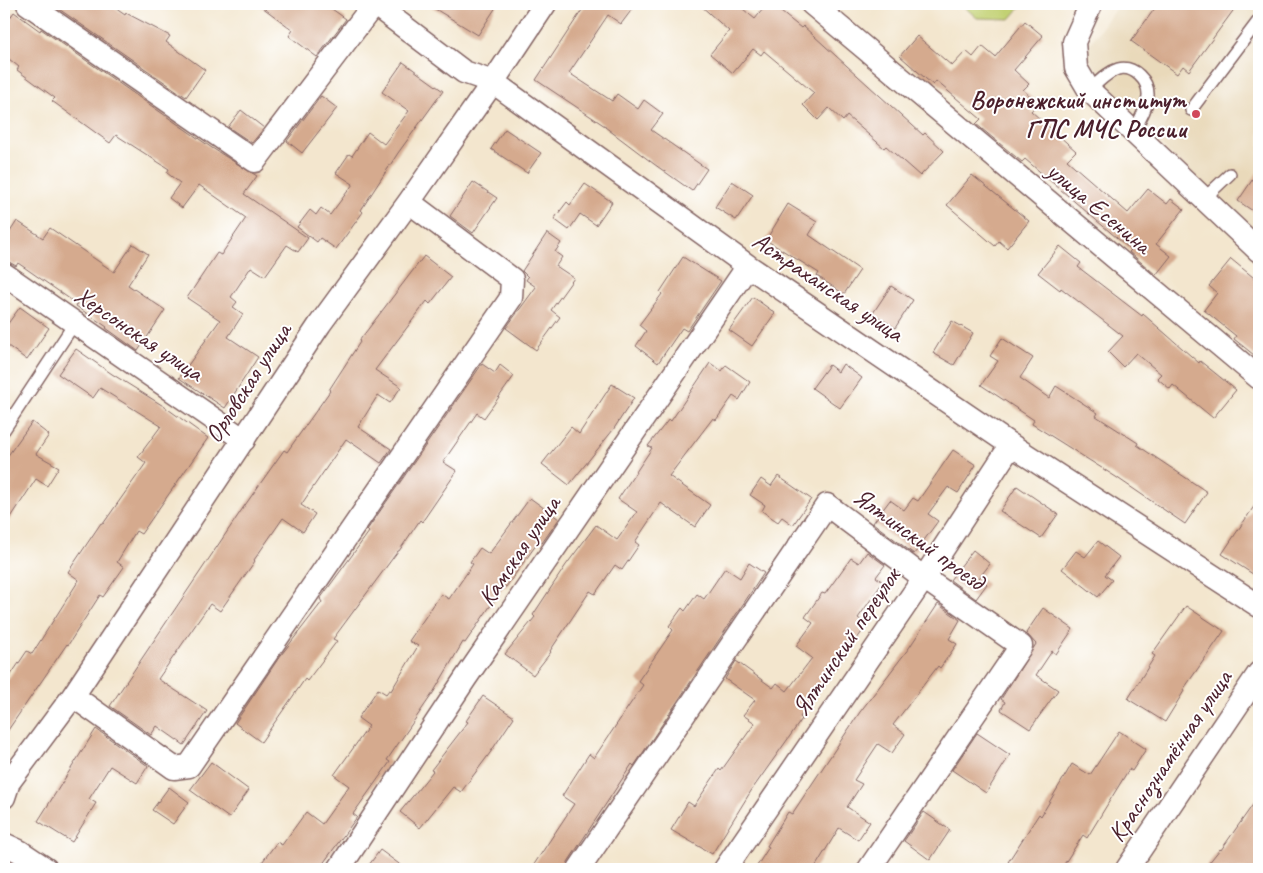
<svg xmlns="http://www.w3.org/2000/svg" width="1263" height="873" viewBox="0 0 1263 873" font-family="Caveat,sans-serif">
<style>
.built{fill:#e9d9ba}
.green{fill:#c2d173;stroke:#86784f}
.building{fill:#d5aa8e}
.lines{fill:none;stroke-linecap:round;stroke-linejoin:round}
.lane-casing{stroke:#856564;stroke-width:14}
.street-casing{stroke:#856564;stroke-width:25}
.lane{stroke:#fff;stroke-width:11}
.street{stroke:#fff;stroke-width:22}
.poi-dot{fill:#d1495b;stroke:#fff;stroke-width:2}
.labels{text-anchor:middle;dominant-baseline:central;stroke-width:4;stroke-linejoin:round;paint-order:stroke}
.poi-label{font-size:25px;font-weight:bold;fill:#4a1f2b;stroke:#fff;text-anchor:end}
.street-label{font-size:25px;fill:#4a1f2b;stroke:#fff}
</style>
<rect width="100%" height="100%" fill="#fff"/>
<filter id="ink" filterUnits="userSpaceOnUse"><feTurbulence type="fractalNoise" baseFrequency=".02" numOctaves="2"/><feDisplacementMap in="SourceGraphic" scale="10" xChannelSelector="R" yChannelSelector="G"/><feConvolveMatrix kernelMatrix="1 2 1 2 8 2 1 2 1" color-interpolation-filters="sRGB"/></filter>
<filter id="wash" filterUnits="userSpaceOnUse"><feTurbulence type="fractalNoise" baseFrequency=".0096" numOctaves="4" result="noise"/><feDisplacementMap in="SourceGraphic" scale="20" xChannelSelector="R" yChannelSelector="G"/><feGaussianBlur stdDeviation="1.12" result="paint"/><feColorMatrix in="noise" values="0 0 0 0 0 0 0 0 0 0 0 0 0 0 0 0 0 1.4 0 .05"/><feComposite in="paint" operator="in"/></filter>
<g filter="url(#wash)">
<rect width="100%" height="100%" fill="#f3e6ce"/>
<path class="built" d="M1119,4h140v232l-111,-103 -33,-38 -31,-43z"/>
<path class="green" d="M961,4h62l-13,15 -33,-1z"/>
<g id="blocks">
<path class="building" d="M59,4h50l16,11 1,-2 44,23 -4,6 39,28 -19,27 -130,-90z
M258,4h67l21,15 -29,38 -28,-21 4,-6z
M427,4h71l-20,31z
M586,4h50l-15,20 -13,-9 -39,58 43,28 5,-7 21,15 6,-9 19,14 -12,16 56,39 -15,22 -38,-27 -49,-37v-1l-69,-46z
M699,4h38l18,15 12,-15h4l30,24 2,-2 120,109 2,-2 19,18 -24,25 -34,-30 -2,2 -37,-32 -4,5 -14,-13 -11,12 -15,-15 11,-12 -50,-42 -3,4 -8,-6 -20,24 -23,-19 19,-23z
M1158,4h80l-49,67 -6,-5 -6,8 -46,-33z
M14,12l26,19 1,-2 171,119 45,28 -13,18 64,44 -10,14 -11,-7 -22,31 -14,-9 -20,30 6,5 -4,5 10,7 -15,23 30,20 -33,51 -46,-30 41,-58 -33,-22 30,-45 4,2 25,-37 -47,-33 -17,23 -13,-10 11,-15 -13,-10 2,-4 -53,-34 -6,8 -58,-42 3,-3 -38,-28 2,-3 -15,-12v-29z
M1025,21l18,15 -29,34 15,14 -6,6 15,13 -7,8 45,40 -9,9 61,53 20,-24 19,15 4,-5 13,10 -28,35 15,12 -15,19 -27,-23 2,-2 -106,-91 -3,3 -46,-38 5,-5 -45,-38 -3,4 -33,-29 17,-20 35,30 14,-15 7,6 9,-11 13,11z
M403,62l40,29 -45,62 -37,57 2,2 -27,37 -16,-11 -3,4 -20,-15 13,-17 6,5 5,-7 9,7 23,-31 -17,-11 13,-19 3,2 16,-24 16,12 25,-33 -27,-19z
M321,96l16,12 -35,45 -15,-12z
M241,110l23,18 -12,15 -24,-16z
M505,129l36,24 -14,20 -36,-24z
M1259,170v45l-21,-14z
M972,175l57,46 -22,27 -8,-7 -4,5 -48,-41z
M732,181l21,14 -17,25 -21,-13z
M473,182l24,16 -24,35 -23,-17z
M585,184l27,18 -16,23 -16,-11 -11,16 -15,-11 13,-17 3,3z
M788,204l29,18 -8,13 51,35 -16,24 -27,-18 2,-3 -53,-33z
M17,221l26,17 7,-10 64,44 19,-28 15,10 -20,31 37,25 -27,41 -32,-23 1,-1 -31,-21 1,-2 -59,-41 -2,3 -12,-7v-18z
M547,233l14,10 -6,9 7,5 -6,9 18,12 -23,32 9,7 -24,33 -30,-22 30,-41 -10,-7 2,-3 -6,-6z
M1060,246l21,17 -3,4 64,49 1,-2 56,49 1,-2 36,29 -23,28 -40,-33 -3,4 -13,-11 4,-4 -25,-21 -13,14 -15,-15 15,-16 -62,-48 -1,2 -22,-17z
M424,256l27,21 -21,27 -3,-3 -52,69 26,17 -11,16 -12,-8 -20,32 33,22 -10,14 -35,-24 -45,66 14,9 -12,18 -20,-14 -29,42 1,1 -35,50 -10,-7 -52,75 49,32 -23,34 -27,-19 -6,9 -41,-29 133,-198 41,-58 3,2 43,-61 -1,-1 31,-48 -1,-1z
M683,257l38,24 -34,50 -5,-3 -24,35 -22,-17 10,-15 -7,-6 23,-31 -2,-2z
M1231,259l28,23v77l-25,-20 2,-3 -32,-26 13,-17 -8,-7z
M891,286l22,14 -18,28 -22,-15z
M753,297l22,16 -23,33 -23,-16z
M20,307l29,21 -22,32 -23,-17v-14z
M952,321l21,12 -19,32 -21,-12z
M1002,338l31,20 -13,20 29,20 7,-12 42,27 -2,3 42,27 -1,2 70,47 -22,32 -69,-47 -84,-53 2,-4 -53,-35 17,-24 -8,-5z
M76,349l36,25 53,33 43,31 -67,96 -5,-3 -19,31 7,5 -21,30 -3,-2 -32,50 -1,-1 -63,92v-51l23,-34 5,3 47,-74 -11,-8 33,-49 2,1 43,-61 -8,-6 23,-31 -61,-38 -7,10 -35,-24z
M710,363l12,8 4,-6 24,17 -11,18 -6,-4 -17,24 -3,-2 -44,58 41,29 -15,22 -34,-24 -26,39 4,3 -17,25 -7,-5 -20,29 -5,-3 -40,60 1,1 -18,23 -28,-21 30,-37 -2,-2 33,-50 30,-40 21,15 20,-28 -19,-13 34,-51 -4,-2 21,-27 2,2z
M482,364l13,9 5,-8 14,11 -30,42 -7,-5 -34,49 14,9 -35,51 -2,-2 -21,31h-1l-65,88 4,2 -30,40 -2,-2 -44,63 -26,-19 43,-64 44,-57 -2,-3 49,-67 -2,-2z
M843,364l19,14 -22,30 -28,-20 17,-23 9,7z
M612,384l22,14 -21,32 -44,55 -27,-21 29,-37 8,7z
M32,422l17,13 -13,19 23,13 -12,19 -11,-7 -32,49v-67z
M953,450l23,15 -18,28 -10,-6 -20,27 10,7 -24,33 -41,-31 17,-23 14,10 9,-12 5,3z
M778,476l33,23 -18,26 -11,-8 -4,5 -16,-11 3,-6 -15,-10 11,-16 10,7z
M1017,486l41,28 -17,24 -41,-27z
M530,498l29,21 -17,24 -3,-2 -33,46 -2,-1 -39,57 -2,-1 -30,51 -46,67 3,2 -37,52 4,3 -38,52h-62l20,-27 5,3 24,-33 16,12 27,-38 -15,-11 35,-49 -11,-8 20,-29 8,5 3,-4 2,1 27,-45 -9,-5 32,-47 8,5 24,-35 -3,-2 10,-14 9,6z
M1259,499v79l-37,-24z
M1098,541l21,16 -14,18 7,5 -14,17 -36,-28 14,-18 9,6z
M973,550l17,14 -11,14 8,6 -11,15 -26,-19z
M867,552l18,13 -9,12 7,5 -25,36 9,7 -67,92 2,2 -51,72 -39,63 -41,-24 17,-28 6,4 25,-37 2,2 34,-48 -12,-8 12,-15 -30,-21 11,-18 37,27 4,-5 10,8 25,-33 -16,-12 17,-23 -8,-6 17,-24 3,1 26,-36 8,5z
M749,563l15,10 -130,193 -2,-2 -64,98 -2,7h-35l43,-65 -12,-8 27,-42 5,4 49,-73 -5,-4 35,-51 -4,-4 13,-18 3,3 12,-17 7,5 21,-31 15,10z
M938,604l22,16 -11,19 8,5 -17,24 -2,-2 -45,59 12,9 -13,19 -14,-9 -24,36 8,4 -15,23 23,15 -12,18 -19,-12 -25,41h-59l14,-22 -2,-1 21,-34 4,2 68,-102 49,-64z
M1186,606l38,25 -41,59 1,1 -19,31 -37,-23 27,-43 -3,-2z
M1043,608l30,21 -17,25 -4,-3 -16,24 22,15 -28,39 -29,-19 4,-8 -4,-3 35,-55 -10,-11z
M483,696l31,21 -24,36 -29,39 -8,-5 -33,41 -20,-16 33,-41 -2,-1 37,-48 -2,-1z
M96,729l52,37 -11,17 -27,-17 -21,33 7,4 -24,39 -34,-21z
M1119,731l27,18 -14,22 -3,-2 -42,69 -4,-3 -22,34h-41l-12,-7 31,-48 2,2 31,-52 18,11z
M977,733l33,22 -24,38 -34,-23z
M211,762l38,28 -20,28 -39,-28z
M169,787l20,15 -16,22 -21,-14z
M1259,796v73h-55l16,-20 1,1z
M924,812l26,18 -20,30 -26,-19z
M380,850l26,19h-40z"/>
</g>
</g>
<g filter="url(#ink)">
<use href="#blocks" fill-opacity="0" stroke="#856564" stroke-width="1"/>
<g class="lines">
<defs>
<path id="lane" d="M1089,90c9,-7 18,-18 29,-21 16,-4 31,12 30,27 -1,13 -9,25 -15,36
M1191,110l68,-90
M1208,202l4,-11 18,-17
M4,430l70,-106"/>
<path id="street" d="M28,4l227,157 119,-157
M374,4l90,68 29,10 255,184 263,179 248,161
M812,4l447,374
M1091,4l-17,38 2,26 13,22 170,161
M4,274l240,166
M73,696l101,72 15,-2 322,-468 1,-19 -103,-77
M4,797l5,-15 64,-86 247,-372 89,-122 84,-120 52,-78
M4,844l15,7 27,18
M339,869l126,-190 283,-413
M579,869l248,-364 97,73 97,68 -152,223
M725,869l199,-291 87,-133
M1127,869l132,-196"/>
</defs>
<use href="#lane" class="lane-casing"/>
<use href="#street" class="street-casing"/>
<use href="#lane" class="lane"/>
<use href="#street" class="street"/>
</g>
</g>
<circle class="poi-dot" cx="1196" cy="114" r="5"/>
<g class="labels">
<g class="poi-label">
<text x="1186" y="100">Воронежский институт<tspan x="1186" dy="29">ГПС МЧС России</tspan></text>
</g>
<g class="street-label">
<text transform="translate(1099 208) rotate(40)">улица Есенина</text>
<text transform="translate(828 287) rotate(34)">Астраханская улица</text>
<text transform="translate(139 334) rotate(34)">Херсонская улица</text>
<text transform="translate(248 383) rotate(-57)">Орловская улица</text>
<text transform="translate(919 539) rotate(36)">Ялтинский проезд</text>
<text transform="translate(519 551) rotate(-56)">Камская улица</text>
<text transform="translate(846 642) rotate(-56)">Ялтинский переулок</text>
<text transform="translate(1170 756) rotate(-56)">Краснознамённая улица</text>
</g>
</g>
<rect width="1263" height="873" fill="none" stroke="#fff" stroke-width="20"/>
</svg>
